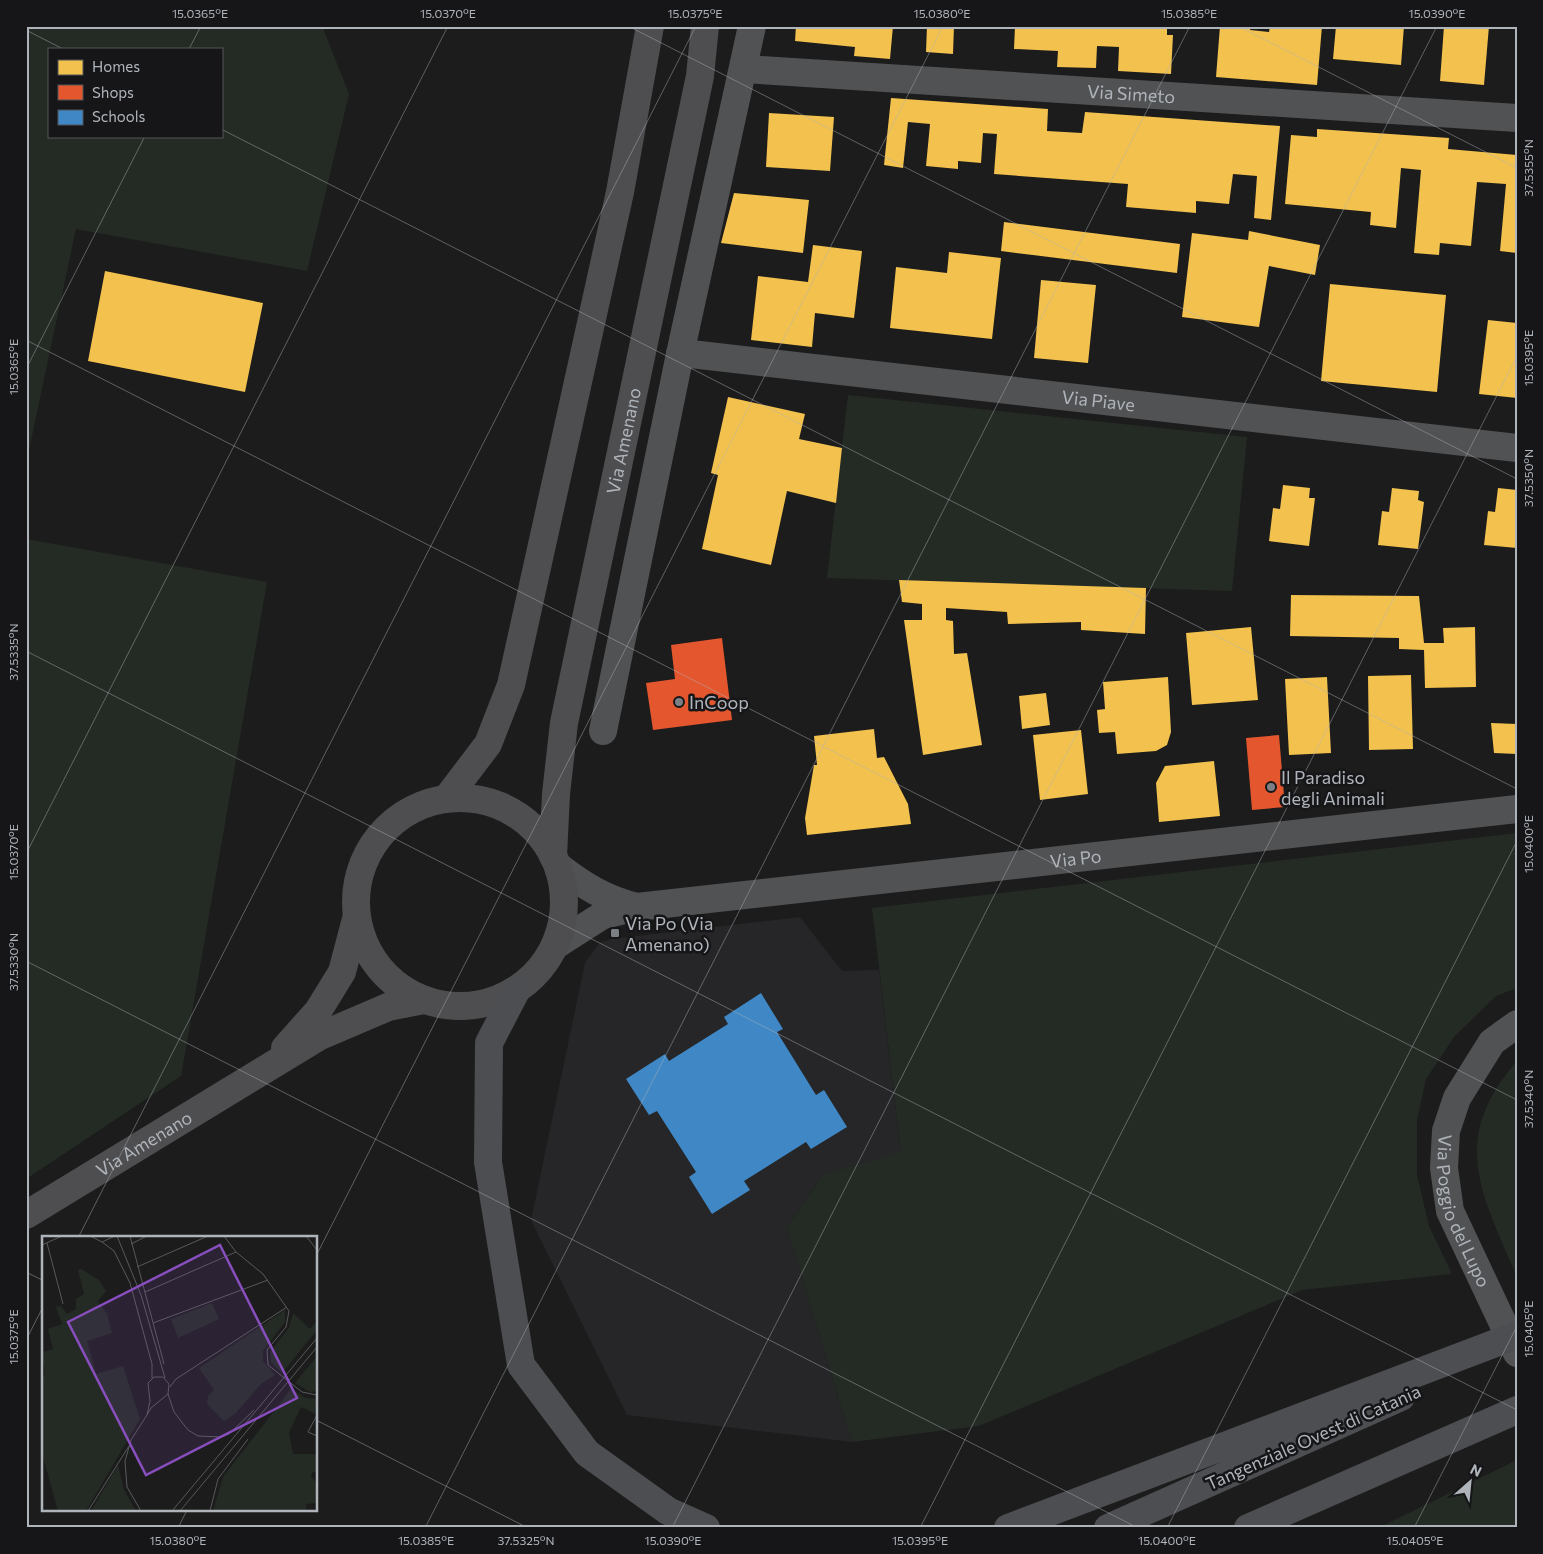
<svg xmlns="http://www.w3.org/2000/svg" width="1543" height="1554" viewBox="0 0 1543 1554" font-family="Commissioner,sans-serif">
<style>
.built{fill:#262628}
.green{fill:#242b24;fill-rule:evenodd}
.homes{fill:#f2c14e}
.shops{fill:#e4572e}
.schools{fill:#3f88c5}
.lines{fill:none;stroke-linecap:round;stroke-linejoin:round}
.minor{stroke:#515254;stroke-width:28}
.major{stroke:#4e4e50;stroke-width:28}
.highway{stroke:#4d4e51;stroke-width:28}
.ticks{fill:none;stroke:#afb4bb;stroke-width:1;stroke-opacity:0.45}
.poi-dot{fill:#7c7f83;stroke:#161618;stroke-width:2}
.labels{text-anchor:middle;dominant-baseline:central;stroke-width:5;stroke-linejoin:round;paint-order:stroke}
.street-label{font-size:18px;fill:#afb4bb;stroke:#161618}
.poi-label{font-size:18px;fill:#afb4bb;stroke:#161618;text-anchor:start}
.inset-road{fill:none;stroke:#57595c;stroke-width:1}
.view{fill:#884ebe;fill-opacity:0.15;stroke:#884ebe;stroke-width:2.5}
.inset-edge{fill:none;stroke:#afb4bb;stroke-width:2.5}
.neatline{fill:none;stroke:#afb4bb;stroke-width:2}
.ticks-label{font-size:12px;text-anchor:middle;fill:#afb4bb}
</style>
<rect width="100%" height="100%" fill="#1c1c1c"/>
<path class="built" d="M800,917l42,54 37,-1 22,183 -77,21 -37,54 65,214 -225,-27 -96,-195 54,-257 14,-20 12,-4z"/>
<path class="green" d="M26,26h296l27,68 -42,177 -231,-42 -50,235zM49,49h172v87h-172z
M848,395l399,42 -15,154 -405,-13z
M26,539l241,43 -86,494 -155,103z
M1517,833v155l-21,8 -42,41 -28,42 -9,41v55l12,51 23,48 -150,16 -323,136 -127,16 -65,-214 37,-54 77,-22 -29,-244z
M1517,1061v216c-35,-83 -69,-137 0,-216z
M1517,1460v68h-139z"/>
<path class="homes" d="M796,26h97l-3,33 -36,-3 1,-9 -60,-6z
M927,26h27l-1,28 -27,-2z
M1015,26h152v9h6l-2,39 -53,-3 1,-24 -22,-1 -1,22 -39,-1 1,-16 -44,-2z
M1220,26h31l-1,4 19,2 1,-6h52l-5,59 -101,-8z
M1336,26h68l-3,39 -68,-6z
M1444,26h45l-5,59 -44,-4z
M891,98l157,11 -1,22 35,2 3,-21 195,14 -9,94 -17,-2 3,-42 -24,-2 -4,30 -33,-3v12l-70,-6 2,-23 -134,-10 3,-40 -14,-1 -2,30 -23,-2v8l-32,-3 4,-42 -22,-2 -5,46 -19,-3z
M769,113l65,4 -4,54 -64,-4z
M1317,129l132,9 -1,11 69,6v98l-17,-2 6,-67 -29,-2 -6,64 -31,-3 -1,12 -25,-2 7,-83 -20,-2 -5,60 -26,-3 1,-13 -86,-8 6,-69 26,2z
M734,193l75,7 -6,53 -82,-10z
M1004,222l176,22 -3,29 -176,-22z
M1249,231l71,14 -5,30 -46,-9 -10,61 -77,-10 10,-84 56,7z
M813,245l49,6 -8,67 -39,-5 -3,34 -61,-7 7,-64 50,6z
M949,252l52,6 -9,81 -102,-11 6,-61 51,6z
M105,271l158,32 -18,89 -157,-31z
M1041,280l55,5 -8,78 -54,-5z
M1330,284l116,11 -9,97 -116,-11z
M1488,320l29,3v75l-38,-4z
M728,397l77,17 -6,25 43,9 -6,55 -49,-12 -16,74 -69,-16 16,-74 -7,-2z
M1283,485l27,3 -1,10h6l-6,48 -40,-5 4,-33 7,1z
M1392,488l27,3 -1,9 6,2 -6,47 -40,-4 4,-34 7,1z
M1498,488l19,2v58l-33,-3 4,-34 7,1z
M899,580l247,8 -1,46 -64,-4v-8l-73,2 -1,-12 -61,-4v12l7,1 1,33 13,-1 15,92 -59,10 -19,-135h18v-16l-20,-2z
M1291,595l128,1 5,47h20l-1,-15 32,-1 1,60 -51,1 -1,-38 -25,-1v-11l-109,-2z
M1251,627l7,73 -66,5 -6,-72z
M1411,675l2,74 -44,1 -1,-74z
M1168,677l3,55 -4,13 -11,6 -39,3 -2,-22 -16,1 -2,-23 8,-1 -2,-27z
M1327,677l4,76 -42,2 -4,-76z
M1046,693l4,32 -28,4 -3,-33z
M1491,723l26,1v30l-23,-1z
M874,729l3,29 7,-1 24,47 3,20 -104,11 -2,-17 9,-53h3l-3,-29z
M1081,730l7,64 -48,6 -7,-65z
M1214,761l6,55 -61,6 -3,-39 9,-17z"/>
<path class="shops" d="M722,638l10,82 -79,10 -7,-47 29,-4 -4,-34z
M1279,735l6,72 -33,3 -6,-72z"/>
<path class="schools" d="M761,993l22,36 -6,3 39,63 8,-5 23,37 -36,22 -5,-7 -62,39 6,9 -38,24 -23,-37 7,-5 -39,-61 -8,4 -23,-36 39,-25 4,7 59,-37 -4,-7z"/>
<g class="lines">
<g class="minor">
<path id="s1" d="M744,69l773,49"/>
<path id="s2" d="M680,354h11l826,94"/>
<path d="M603,731l77,-377 72,-328"/>
<path d="M558,866c26,20 47,33 79,41"/>
<path id="s3" d="M556,945l47,-30 34,-8 880,-98"/>
<path id="s4" d="M1517,1024l-25,18 -35,56 -11,33 -2,37 6,43 67,142"/>
</g>
<g class="major">
<circle cx="460" cy="902" r="104"/>
<path d="M447,798l41,-54 23,-59 109,-493 30,-166"/>
<path id="s5" d="M553,856l3,-62 8,-71 136,-647 5,-50"/>
<path d="M285,1048l33,-37 24,-39 14,-53"/>
<path id="s6" d="M26,1215l294,-179 68,-29 36,-7"/>
</g>
<path class="highway" d="M516,991l-27,52 -1,119 33,203 66,88 81,58 38,17
M1008,1528l509,-193
M1108,1528l293,-131
M1248,1528l269,-118"/>
</g>
<path class="ticks" d="M628,26l889,453M1238,26l279,142M26,30l37,19M189,49l12,-23M221,129l1296,660M26,340l1491,760M26,369l119,-233M26,651l1491,759M26,854l422,-828M26,961l1112,567M78,1238l618,-1212M316,1256l627,-1230M26,1272l18,9M26,1340l18,-35M316,1420l212,108M178,1528l9,-18M425,1528l765,-1502M672,1528l765,-1502M920,1528l597,-1172M1167,1528l350,-687M1414,1528l103,-202"/>
<g class="poi-dot">
<circle cx="679" cy="702" r="5"/>
<circle cx="1271" cy="787" r="5"/>
<rect x="610" y="928" width="10" height="10" rx="2.5"/>
</g>
<g class="labels">
<g class="street-label">
<text stroke="none"><textPath href="#s1" startOffset="388">Via Simeto</textPath></text>
<text stroke="none"><textPath href="#s2" startOffset="421">Via Piave</textPath></text>
<text stroke="none"><textPath href="#s5" startOffset="422">Via Amenano</textPath></text>
<text stroke="none"><textPath href="#s3" startOffset="532">Via Po</textPath></text>
<text stroke="none"><textPath href="#s6" startOffset="138">Via Amenano</textPath></text>
<text stroke="none"><textPath href="#s4" startOffset="215">Via Poggio del Lupo</textPath></text>
<text transform="translate(1313 1437) rotate(-24)">Tangenziale Ovest di Catania</text>
</g>
<g class="poi-label">
<text x="689" y="702">InCoop</text>
<text x="1281" y="777">Il Paradiso<tspan x="1281" dy="21">degli Animali</tspan></text>
<text x="625" y="923">Via Po (Via<tspan x="625" dy="21">Amenano)</tspan></text>
</g>
</g>
<g transform="translate(42 1236)">
<rect width="275" height="275" fill="#1c1c1c"/>
<path d="M39,33l18,11 7,11 -8,10 9,13 5,19 -25,8 9,33 27,-8 17,53 -54,92h-28l-16,-58v-73l3,-6 -3,-22 11,-3 -5,-20 14,-5 -6,-17 5,-1 6,8 9,-5v-10l8,-5 -6,-24zM170,67l7,16 -41,19 -7,-19zM243,74v12l-22,29v10l12,14 -14,9 -25,29 -12,8 -17,-17 1,-8 6,-6 -15,-22zM251,77l17,16 7,-8v9l-35,43 -11,-11 -1,-10 19,-24zM275,120v35l-7,1 -15,-9zM249,153l15,9 11,1 -1,15 -15,-7 -12,26 4,21h24v18h-5l-1,4 6,8v19l-11,1v7h-93l10,-34zM76,229l6,25 12,21h-45z" fill="#242b24"/>
<path class="inset-road" d="M48,0l12,6 13,-6M75,0l24,59 24,83M88,0l34,128M182,0l12,16 27,22 26,37 -3,16 -19,23 1,15 34,27 15,3M264,0l11,14M60,6l12,9 16,32 22,81v14M5,7l16,61M89,8l16,-8M0,9l20,-9M95,31l71,-31M103,56l91,-40M111,87l115,-43M128,151l6,-8 111,-72M126,158l6,18 14,18 10,6 23,1 8,-3 25,-24M275,179l-9,17 9,4M46,275l41,-65M99,275l-14,-24 -2,-26 6,-21 16,-25 4,-7 17,-14 1,-10 -6,-7h-9l-6,6 2,18 -3,14M130,275l145,-173M138,275l137,-164M168,275l8,-32 30,-40"/>
<path class="view" d="M178,9l77,153 -151,77 -78,-153z"/>
<rect width="275" height="275" class="inset-edge"/>
</g>
<rect width="1543" height="1554" fill="none" stroke="#161618" stroke-width="55"/>
<rect x="48" y="48" width="175" height="90" fill="#161618" stroke="#535559"/>
<rect x="58" y="60" width="25" height="15" fill="#f2c14e" stroke="#535559"/>
<text x="92" y="72" font-size="15" fill="#afb4bb">Homes</text>
<rect x="58" y="85" width="25" height="15" fill="#e4572e" stroke="#535559"/>
<text x="92" y="98" font-size="15" fill="#afb4bb">Shops</text>
<rect x="58" y="110" width="25" height="15" fill="#3f88c5" stroke="#535559"/>
<text x="92" y="122" font-size="15" fill="#afb4bb">Schools</text>
<g transform="translate(1470 1482) rotate(27)" stroke="#161618" stroke-width="4" paint-order="stroke">
<path d="M0-4L9 19L0 12L-9 19Z" fill="#afb4bb"/>
<text y="-8" font-size="14" font-weight="bold" text-anchor="middle" fill="#afb4bb">N</text>
</g>
<rect x="28" y="28" width="1488" height="1498" class="neatline"/>
<g class="ticks-label">
<text x="200" y="18">15.0365°E</text>
<text x="448" y="18">15.0370°E</text>
<text x="695" y="18">15.0375°E</text>
<text x="942" y="18">15.0380°E</text>
<text x="1189" y="18">15.0385°E</text>
<text x="1437" y="18">15.0390°E</text>
<text transform="translate(1529 168) rotate(-90)" y="4">37.5355°N</text>
<text transform="translate(1529 358) rotate(-90)" y="4">15.0395°E</text>
<text transform="translate(14 367) rotate(-90)" y="4">15.0365°E</text>
<text transform="translate(1529 478) rotate(-90)" y="4">37.5350°N</text>
<text transform="translate(14 652) rotate(-90)" y="4">37.5335°N</text>
<text transform="translate(1529 844) rotate(-90)" y="4">15.0400°E</text>
<text transform="translate(14 852) rotate(-90)" y="4">15.0370°E</text>
<text transform="translate(14 962) rotate(-90)" y="4">37.5330°N</text>
<text transform="translate(1529 1099) rotate(-90)" y="4">37.5340°N</text>
<text transform="translate(1529 1329) rotate(-90)" y="4">15.0405°E</text>
<text transform="translate(14 1337) rotate(-90)" y="4">15.0375°E</text>
<text x="178" y="1545">15.0380°E</text>
<text x="426" y="1545">15.0385°E</text>
<text x="526" y="1545">37.5325°N</text>
<text x="673" y="1545">15.0390°E</text>
<text x="920" y="1545">15.0395°E</text>
<text x="1167" y="1545">15.0400°E</text>
<text x="1415" y="1545">15.0405°E</text>
</g>
</svg>
